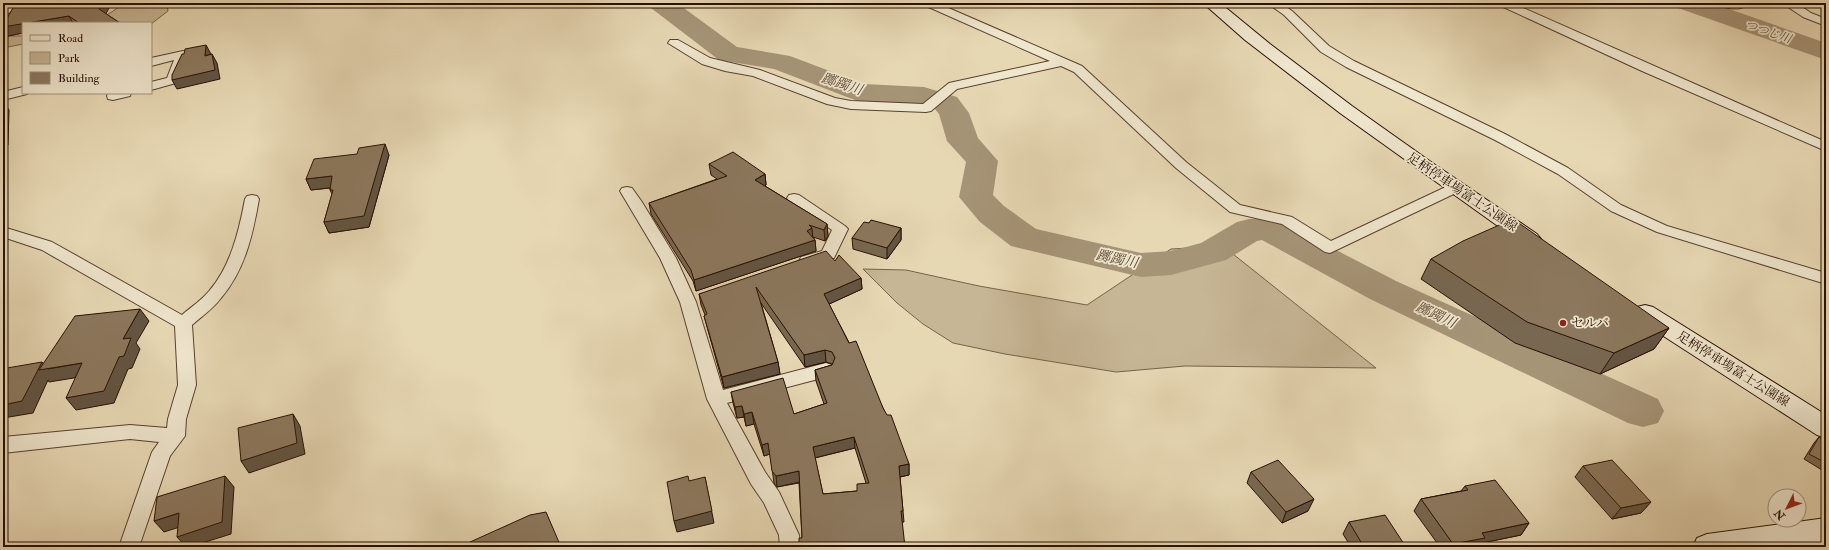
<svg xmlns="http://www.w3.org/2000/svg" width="1829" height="550" viewBox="0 0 1829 550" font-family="'IM FELL Double Pica','Noto Serif JP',serif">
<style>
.green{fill:#c7b695;stroke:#78624a}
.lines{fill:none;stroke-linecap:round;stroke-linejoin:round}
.river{fill:#a69477;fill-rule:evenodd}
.street-casing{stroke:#58412d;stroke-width:2}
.secondary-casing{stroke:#290f00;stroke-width:2}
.street{fill:#efe6ce;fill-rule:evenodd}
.secondary{fill:#efe6ce;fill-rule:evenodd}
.wall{fill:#786751;stroke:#290f00;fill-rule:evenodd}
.shaded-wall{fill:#625442;stroke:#290f00}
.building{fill:#8c785e;stroke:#290f00;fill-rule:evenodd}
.poi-dot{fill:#8f2418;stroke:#efe6ce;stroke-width:1.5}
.labels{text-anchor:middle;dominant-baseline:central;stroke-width:3.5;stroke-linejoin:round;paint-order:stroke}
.far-water-label{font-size:12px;font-style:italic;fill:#614b36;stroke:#efe6ce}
.street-label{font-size:13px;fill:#290f00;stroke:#efe6ce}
.poi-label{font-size:13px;fill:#290f00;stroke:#efe6ce;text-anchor:start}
.water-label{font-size:14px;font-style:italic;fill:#614b36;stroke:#efe6ce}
</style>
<rect width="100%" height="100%" fill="#e7d8b4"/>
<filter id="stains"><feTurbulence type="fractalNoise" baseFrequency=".005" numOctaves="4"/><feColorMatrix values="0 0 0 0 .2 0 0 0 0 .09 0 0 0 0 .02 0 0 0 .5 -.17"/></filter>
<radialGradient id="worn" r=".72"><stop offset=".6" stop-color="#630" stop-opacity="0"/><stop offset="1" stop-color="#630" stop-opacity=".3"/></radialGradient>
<path class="green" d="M122,3h45l1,8 -17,13 -63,-1 13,-4 21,-14z
M3,25l5,11h15v8l-20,4z
M1223,246l153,122 -191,-2 -69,6 -111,-18 -52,-11 -30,-19 -26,-21 -34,-34 43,1 73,16 108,19 84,-56z"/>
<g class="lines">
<path class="river" d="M647,3h30l60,44 53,9 74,28 60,3 33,10 12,16 9,25 20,23 -5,34 11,11 32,23 105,24 30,-2 30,-8 36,-21 12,-3 19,-1 12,3 116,60 262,118 6,12 -6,12 -15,4 -15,-4 -258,-124 -108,-59 -5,1 -31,19 -55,15 -30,2 -130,-31 -31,-24 -21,-25 7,-35 -19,-21 -8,-27 -4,-5 -14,-4 -61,-3 -86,-33 -55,-9 -68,-52z
M1674,3h38l114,40v17l-148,-52z"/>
<defs>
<path id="street" d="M26,3h23l-2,2 -44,9v-6z
M922,3h15l145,63 104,96 54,43 52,12 39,24 119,-56h10l2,3 -2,3 -130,62 -5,-1 -43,-28 -52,-12 -54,-44 -102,-96 -13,-6 -104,23 -26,22 -5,1 -75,-3 -24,-5 -74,-28 -28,-5 -23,-7 -34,-21 2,-3h8l32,18 50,12 75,28 16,3 72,3 26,-21 101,-22 -126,-56z
M1267,3h14l11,8 37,35 25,15 151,73 63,34 53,37 46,21 159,47v11l-169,-52 -46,-21 -53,-37 -63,-34 -149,-73 -25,-15 -37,-37z
M1497,3h15l314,139v9l-184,-80 -143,-66z
M1715,3h35c-9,9 -23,5 -33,2z
M1782,3h14l15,10 15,6v7l-23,-9z
M183,51l4,1 2,3 -13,28 -25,7v-8l16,-4 7,-18 -23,6v-8z
M23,87v6l4,1 -24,6v-8z
M108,93h23l-1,3 -17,4 -5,-1 -1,-3z
M627,187l5,1 10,14 34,56 20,44 27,88 103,-27 6,2 3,5 -3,5 -6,2 -99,26 38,69 14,20 20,43 1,12h-20l-1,-12 -15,-32 -13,-19 -44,-85 -27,-97 -20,-44 -40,-67 2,-3z
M794,194l5,1 46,31 3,3 -14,29 -27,8 -6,-1 -2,-4 2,-4 21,-6 10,-21 -43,-29 -2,-3 2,-3z
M252,195l5,1 2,3c-6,35 -14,71 -38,99 -8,11 -19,18 -29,27l4,60 -10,34 -1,17 -15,20 -31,91h-20l33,-95 7,-10 -29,-3 -127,14v-16l127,-12 37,3 1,-9 10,-34 -3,-59 -133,-76 -39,-13v-10l49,15 130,73c9,-8 20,-15 28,-25 21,-25 29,-59 35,-91l2,-3z"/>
<path id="secondary" d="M1203,3h17l50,41 82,62 79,56 106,72 4,5 -4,5 -7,2 -7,-2 -183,-131 -95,-73z
M1645,305l8,2 173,108v23l-9,-3 -180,-116 -3,-6 3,-6z
M1826,518v24l-33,5h-100l4,-9 10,-4z"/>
</defs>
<use href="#street" class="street-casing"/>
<use href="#secondary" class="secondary-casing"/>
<use href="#street" class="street"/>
<use href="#secondary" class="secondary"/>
</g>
<path class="wall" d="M16,3l90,11 14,9h-97v10l-15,3 -5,-7v-4z
M389,155l-20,72 -40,6 -5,-11 8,-28 -2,-4v-2l-19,2 -5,-11z
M709,164l56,10 1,11 -1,1 62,38 1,12 -3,5 -12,-4 2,3 1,11 -120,40 -3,-10 -42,-67 -2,-11 68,-24 -6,-4z
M869,223l32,5v12l-14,19 -34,-10 -1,-11z
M1431,259l238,69 -15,21 -54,25 -85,-31 -94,-64z
M835,261l26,17 1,11 -33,15 54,104 26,56v11l-9,2 3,34 1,11 -102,16 -3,-55 -22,4 -3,-4 -4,-29 -6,2 -10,-32 -8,2 -2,-9 -7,1 -4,-15 -2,-11 63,22 30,-10 -8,-23 -1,-11 17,-5v-1l-6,-2 -21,5 -44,-64 17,59 2,12 -56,14 -17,-61 -3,-11 1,-1 -4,-10 -2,-11zM855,448l11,35 -9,8 -34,3 -8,-36z
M1819,437l7,4v25l-4,4 -18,-11 10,-16z
M1583,466l68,36 -10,11 -29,6 -37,-42z
M1251,472l57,39 -26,12 -35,-40z
M1465,486l64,37 -8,12 -39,8 -3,4h-39l-26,-36 7,-12 40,-8z
M1349,522l57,25h-55l-8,-13z"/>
<path class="shaded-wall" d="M102,3h10l-8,14 -5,-8z
M69,16l4,7h-48z
M23,23v10l-15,3 -5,-7v-2z
M206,45l5,9 -6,2z
M212,54l5,9 3,16 -43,10 -5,-9z
M3,101l6,9 -1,35 -5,2z
M385,144l4,11 -20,72 -40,6 -5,-11z
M765,174l1,11 -9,6 -2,-11z
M332,176l5,11 -26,3 -5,-11z
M827,224l1,12 -3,5 -1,-11z
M812,228l1,12 -6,-9z
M901,228v12l-14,19v-11z
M815,240l1,11 -120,40 -2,-11z
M861,278l1,11 -37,17 -1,-12z
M140,309l9,12 -13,22 4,6 -8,19 -4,1 -14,34 -38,7 -10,-12 57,-59z
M1669,328l-15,21 -54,25 14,-21z
M825,350l1,12 -21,5 -1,-12z
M42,362l6,7 34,-6 10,12 -43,7 -1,-2 -15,33 -30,5v-13z
M778,362l2,12 -56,14 -2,-11z
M742,406l2,11 -7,1 -2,-11z
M752,412l2,12 -8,2 -2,-12z
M293,414l7,12 5,28 -56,19 -8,-12z
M854,437l1,11 -41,10 -1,-11z
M768,443l2,11 -6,2 -2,-11z
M909,464v11l-10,2v-11z
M799,471l1,11 -23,5 -1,-11z
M225,476l9,11 -3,47 -42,13h-3l-9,-10z
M705,477l9,46 -37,9 -3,-11z
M1314,499l-6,12 -26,12 4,-11z
M1651,502l-10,11 -29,6 9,-11z
M179,513l10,11 -25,8 -10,-11z
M1529,523l-8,12 -39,8 -3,4h-28l2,-3 29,-11z"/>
<path class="building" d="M16,3h86l-3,6 21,14h-41l-10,-7 -66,11v-2z
M206,45l-1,11 7,-2 3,16 -43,10v-5l10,-21h2l1,-5z
M385,144l-21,72 -40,6 9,-32h-3l2,-14 -26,3 8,-20 43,-5 2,-6z
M733,152l32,22 -10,6 72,44 -3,6 -15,-5 3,3 -5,3 8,9 -121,40 -3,-10 -42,-67 78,-27 -18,-12z
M1513,219l156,109 -55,25 -87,-31 -96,-63 32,-18z
M871,220l30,8 -14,20 -35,-10 12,-16 5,1z
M826,251l9,10 4,-6 22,23 -37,16 25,49 7,-2 27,67 4,7h4l18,49 -10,2 4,45h-2l4,36h-106v-9h3l-3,-67 -23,5 -4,-5 -4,-28 -6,2 -10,-33 -8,2 -2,-8 -7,1 -4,-15 52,-14 11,36 33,-11 -12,-33 17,-5 3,-7 -3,-6 -7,-2 -21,5 -48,-68 22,75 -56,15 -18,-61 3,-2 -8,-20zM854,437l15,46 -12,1v7l-34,3 -10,-47z
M140,309l-17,30 8,-1 -7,18 -5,1 -15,34 -38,7 16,-35 -43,7 36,-54z
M42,362l-20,39 -19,4v-30l4,-7z
M293,414l4,29 -56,18 -3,-33z
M1819,437l7,4v22l-17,-9z
M1278,460l36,39 -28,13 -35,-40z
M1612,460l39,42 -30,6 -38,-42z
M225,476l-3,46 -45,15 2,-24 -25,8 3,-24z
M688,476l1,5 16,-4 7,34 -38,10 -7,-39z
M1495,480l34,43 -47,10 3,5 -32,6 -32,-45 47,-9 -3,-4z
M546,512l15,35h-102l71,-32z
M1385,515l21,32h-42l-15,-25z"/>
<circle class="poi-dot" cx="1563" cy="323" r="4"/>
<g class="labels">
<g class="far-water-label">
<text transform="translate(1768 32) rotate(19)">つつじ川</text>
</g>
<g class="street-label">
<text transform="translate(1462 192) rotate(34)">足柄停車場富士公園線</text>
<text transform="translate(1733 369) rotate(32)">足柄停車場富士公園線</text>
</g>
<g class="poi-label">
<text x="1571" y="323">セルバ</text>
</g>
<g class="water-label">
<text transform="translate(842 84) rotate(18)">躑躅川</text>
<text transform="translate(1117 259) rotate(12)">躑躅川</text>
<text transform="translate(1436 315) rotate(25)">躑躅川</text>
</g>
</g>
<rect width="1829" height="550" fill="none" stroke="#e7d8b4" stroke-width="16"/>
<rect x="4" y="4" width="1821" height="542" fill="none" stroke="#290f00" stroke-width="2"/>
<rect x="8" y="8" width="1813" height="534" fill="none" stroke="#290f00"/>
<rect x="22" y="22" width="130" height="72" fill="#efe6ce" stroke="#a0907c"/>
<rect x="30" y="35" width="20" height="6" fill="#efe6ce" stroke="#a0907c"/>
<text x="58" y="42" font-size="12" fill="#290f00">Road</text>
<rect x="30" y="52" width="20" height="12" fill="#c7b695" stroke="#a0907c"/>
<text x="58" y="62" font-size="12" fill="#290f00">Park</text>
<rect x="30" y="72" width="20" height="12" fill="#8c785e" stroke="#a0907c"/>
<text x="58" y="82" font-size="12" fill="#290f00">Building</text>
<g transform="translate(1787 508) rotate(228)"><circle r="19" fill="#efe6ce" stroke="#a0907c"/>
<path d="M0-3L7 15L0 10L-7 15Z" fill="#8f2418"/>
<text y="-6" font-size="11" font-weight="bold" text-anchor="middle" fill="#290f00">N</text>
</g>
<rect width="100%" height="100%" filter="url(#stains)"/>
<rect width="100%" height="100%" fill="url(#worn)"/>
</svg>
